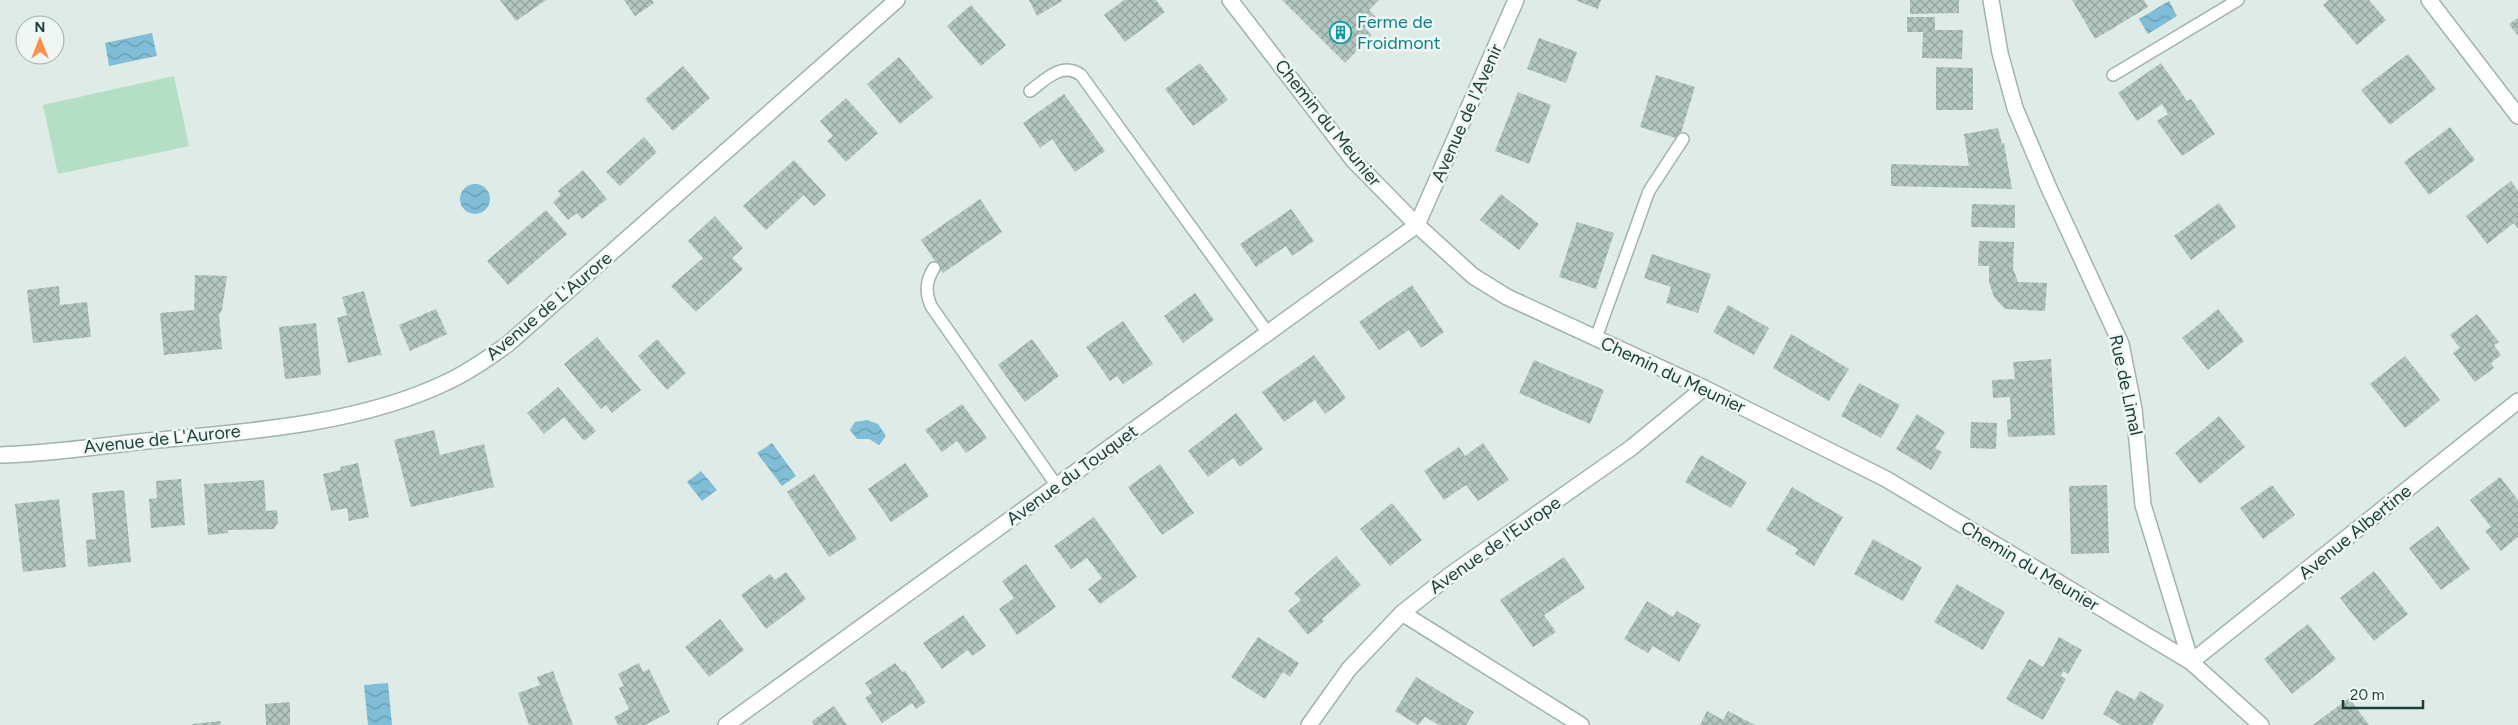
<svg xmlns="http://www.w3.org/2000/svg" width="2518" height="725" viewBox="0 0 2518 725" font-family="Figtree,sans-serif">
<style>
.pitch{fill:#b4dfc5}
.water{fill:url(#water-waves)}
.building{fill:url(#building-cross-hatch)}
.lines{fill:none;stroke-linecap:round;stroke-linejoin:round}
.lane-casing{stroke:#a1b3af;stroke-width:14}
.street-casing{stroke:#a1b3af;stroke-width:18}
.lane{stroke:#fff;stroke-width:11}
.street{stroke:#fff;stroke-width:15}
.labels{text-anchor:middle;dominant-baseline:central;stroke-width:5;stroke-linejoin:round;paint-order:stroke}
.culture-label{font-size:18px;fill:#0d838f;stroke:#eef7f4;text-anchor:start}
.street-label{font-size:18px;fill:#1e3c38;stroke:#eef7f4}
</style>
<defs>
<pattern id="water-waves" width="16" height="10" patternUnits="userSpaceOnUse" patternTransform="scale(1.25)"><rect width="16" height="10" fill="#80bdd6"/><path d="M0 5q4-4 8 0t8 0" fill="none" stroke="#689baf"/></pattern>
<pattern id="building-cross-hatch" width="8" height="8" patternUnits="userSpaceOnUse" patternTransform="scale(1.25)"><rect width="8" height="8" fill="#b3c6c0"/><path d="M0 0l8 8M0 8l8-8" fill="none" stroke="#91a29d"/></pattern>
</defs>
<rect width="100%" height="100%" fill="#deebe7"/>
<path class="pitch" d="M174,76l15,70 -131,28 -15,-69z"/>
<path class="water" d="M2169,1l8,15 -29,18 -9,-15z
M152,33l5,23 -48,10 -4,-23z
M460 199a15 15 0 1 1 30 0a15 15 0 1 1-30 0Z
M867,420l11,4 8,12 -7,9 -10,-6h-12l-7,-9 5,-8z
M772,443l24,33 -14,10 -25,-33z
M701,471l16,19 -15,11 -15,-19z
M388,683l4,42h-24l-4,-40z"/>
<path class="building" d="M500,0h46l-30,21z
M624,0h28l2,3 -19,13z
M1029,0h32l1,1 -25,15z
M1124,0h32l9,12 -40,30 -21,-27z
M1282,0h97l-10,10 7,7 -11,11 7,7 -27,28z
M1575,0h26l-3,9z
M1910,0h49v13l-49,1z
M2072,0h72l4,7 -53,32z
M2329,0h40l17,20 -29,25 -34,-40z
M971,5l35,40 -25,21 -34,-40z
M1907,17h28v13h28l-1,29 -40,-1 1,-26h-16z
M2518,18v18l-9,-12z
M1539,38l38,14 -11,31 -39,-14z
M2408,54l28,35 -46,36 -29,-35z
M899,57l34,40 -33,27 -33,-40z
M1200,63l28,37 -35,26 -28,-37z
M2161,63l26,38 4,-2 24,35 -33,22 -25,-35 11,-7 -6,-10 -25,17 -19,-28z
M683,66l27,32 -37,33 -28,-32z
M1936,67l37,1v42h-37z
M1656,75l39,12 -16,52 -39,-12z
M1518,92l33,13 -22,59 -34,-13z
M1064,94l41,57 -30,21 -23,-33 -12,9 -17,-25z
M846,98l32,35 -32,29 -19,-21 6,-5 -13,-15z
M2450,127l25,33 -46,35 -25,-33z
M1998,128l4,16 2,-1 8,46 -121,-3v-22l78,2 -5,-32z
M644,137l13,15 -37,34 -14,-14z
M794,160l32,35 -12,11 -10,-11 -38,35 -23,-24z
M583,170l24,29 -25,20 -5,-6 -9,7 -15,-18 8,-7 -3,-4z
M2511,181l7,10v38l-4,-6 -27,21 -21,-28z
M1501,194l38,30 -20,26 -39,-30z
M980,199l22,33 -59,41 -22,-33z
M2219,203l17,24 -45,33 -17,-24z
M1972,204l43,1v23l-44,-1z
M1291,209l23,32 -22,15 -6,-10 -30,21 -16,-23z
M546,210l21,24 -59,51 -21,-24z
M715,216l28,32 -11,10 11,11 -47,43 -25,-26 32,-28 -15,-17z
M1577,222l37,11 -18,56 -37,-12z
M1979,241l35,1 -1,26 5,14 29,1 -2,28 -40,-2 -11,-12 -5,-15v-16h-11z
M1652,254l59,20 -13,39 -32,-10 5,-16 -27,-9z
M195,275l32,1 -5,34 -3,5 3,34 -58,6 -4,-42 34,-3z
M1412,285l32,47 -23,16 -12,-18 -30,20 -20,-28z
M59,286l1,19 27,-3 4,35 -58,6 -6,-53z
M364,291l18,65 -3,-1 -31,8 -11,-45 10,-3 -5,-18z
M1195,293l19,27 -31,23 -19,-27z
M1728,305l41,23 -15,27 -41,-23z
M436,309l11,25 -37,17 -11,-26z
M2218,309l26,32 -36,29 -26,-32z
M2477,314l22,28 -5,3 7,10 -10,8 3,5 -19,14 -22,-29 7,-5 -10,-13z
M1123,321l30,43 -30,20 -6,-8 -7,5 -24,-34z
M316,323l5,52 -36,4 -6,-52z
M1791,334l58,35 -20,32 -56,-33z
M597,337l44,53 -29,23 -6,-8 -5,4 -37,-45z
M657,339l29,34 -19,17 -29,-34z
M1032,339l27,37 -34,26 -27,-37z
M1314,355l32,43 -21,16 -10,-14 -31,22 -22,-30z
M2405,356l35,44 -35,28 -35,-44z
M2051,359l4,76 -47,2 -1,-17 4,-1 -1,-22 -17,1 -1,-18 23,-1 -2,-17z
M1534,360l70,30 -14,34 -71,-31z
M1859,383l41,22 -19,33 -40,-22z
M558,387l38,44 -12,10 -20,-24 -20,17 -17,-21z
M962,404l25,34 -21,15 -9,-12 -15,11 -17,-22z
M1236,413l27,36 -23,18 -7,-9 -25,19 -20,-26z
M1917,414l28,18 -10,16 7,4 -11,18 -35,-21z
M2219,416l26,31 -45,37 -25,-31z
M1971,422l26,1 -1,26 -26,-1z
M434,430l6,25 44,-11 10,43 -83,20 -17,-67z
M1483,443l26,37 -31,21 -12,-16 -22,15 -20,-29 35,-24 6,9z
M1701,455l46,27 -16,26 -46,-26z
M358,463l11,54 -20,4 -2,-13 -16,3 -8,-37 18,-4 -1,-3z
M905,463l24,33 -38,26 -23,-33z
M1160,464l34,49 -32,22 -34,-48z
M814,474l43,65 -28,18 -42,-65z
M2500,477l18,23v37l-17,14 -16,-20 6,-4 -21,-27z
M181,479l4,46 -34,3 -2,-29 8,-1 -1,-17z
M264,480l2,31 11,-1 1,12 -4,7 -46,1v3l-20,2 -4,-51z
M2107,485l2,68 -38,1 -2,-68z
M2272,485l23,30 -32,24 -23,-31z
M1792,487l51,30 -29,49 -19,-12 3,-5 -32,-19z
M124,490l7,72 -43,5 -2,-27 10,-1 -4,-46z
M59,499l7,68 -43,5 -8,-68z
M1392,503l30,37 -32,26 -30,-37z
M1094,517l43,60 -37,27 -12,-15 14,-11 -15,-20 -16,11 -17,-23z
M2438,526l32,43 -29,21 -32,-42z
M1873,539l49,28 -19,34 -49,-27z
M1336,556l25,29 -39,34 2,2 -16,14 -20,-24 13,-11 -7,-7z
M1564,557l21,31 -41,27 12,17 -23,15 -33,-47z
M1026,564l30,43 -39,28 -18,-26 15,-11 -12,-17z
M2374,571l34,43 -34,27 -34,-43z
M786,572l20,27 -40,30 -25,-34 29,-21 5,6z
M1957,584l48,28 -22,38 -49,-28z
M1647,601l26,16 4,-6 24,14 -22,37 -26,-16 -5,7 -24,-14z
M963,615l23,31 -14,10 -4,-6 -26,19 -19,-26z
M720,619l24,31 -35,27 -24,-30z
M2308,624l28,35 -44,35 -28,-35z
M1258,637l41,26 -9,14 -7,-5 -18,27 -34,-22z
M2059,637l23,13 -14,24 -5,-3 -2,5 5,3 -23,41 -37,-21 23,-40 14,8z
M639,663l4,9 6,-3 21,43 -25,13h-27l-4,-8 15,-8 -10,-21 5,-2 -6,-12z
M895,663l7,9 3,-1 21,31 -10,7 -4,-6 -30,20 -17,-25 7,-5 -7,-10z
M553,671l20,54h-44l-11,-32 22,-8 -3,-8z
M1416,677l58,35 -8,13h-27l-14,-8 -7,8 -23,-14z
M2116,690l19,10 5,-9 24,14 -12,20h-31l-18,-11z
M2349,698l20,27h-56z
M290,702v23h-24l-1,-21z
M834,706l13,19h-33l-2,-4z
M1707,711l16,9 5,-9 27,14h-55z
M221,721v4h-29v-1z"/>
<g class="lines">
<defs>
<path id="lane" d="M2113,75l125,-75
M1030,91c15,-11 32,-30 51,-16l187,258
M934,268c-8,13 -9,23 -3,38l126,180
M1596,338l53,-147 34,-52"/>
<path id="street" d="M1230,0l124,161 63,64 56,51 34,21 197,91 182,91 305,183 70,63
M1991,0l9,53 15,55 33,78 73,158 13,65 9,96 48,157
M2429,0l89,116
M0,455c49,-1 98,-9 147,-14 98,-9 211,-16 300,-59 22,-10 41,-24 61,-38l389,-344
M1402,613l179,112
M2191,662l327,-261
M726,725l691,-500 99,-225
M1309,725l40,-56 53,-56 48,-38 181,-127 73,-60"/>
</defs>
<use href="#lane" class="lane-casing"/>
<use href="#street" class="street-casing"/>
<use href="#lane" class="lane"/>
<use href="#street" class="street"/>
</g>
<defs>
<symbol id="building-ring" viewBox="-11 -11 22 22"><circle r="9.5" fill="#eef7f4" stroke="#0f9aa8" stroke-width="1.5"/><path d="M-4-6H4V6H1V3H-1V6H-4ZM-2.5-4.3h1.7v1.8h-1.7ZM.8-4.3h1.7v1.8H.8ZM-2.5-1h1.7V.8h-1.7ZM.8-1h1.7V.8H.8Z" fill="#0f9aa8"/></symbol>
</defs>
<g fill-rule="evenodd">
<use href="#building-ring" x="1328" y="20" width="25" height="25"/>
</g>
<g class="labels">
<g class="culture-label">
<text x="1357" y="22">Ferme de<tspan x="1357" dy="21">Froidmont</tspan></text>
</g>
<g class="street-label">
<text transform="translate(1467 113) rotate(-66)">Avenue de l'Avenir</text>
<text transform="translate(1328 123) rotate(51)">Chemin du Meunier</text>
<text transform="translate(549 306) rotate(-40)">Avenue de L'Aurore</text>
<text transform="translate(1673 375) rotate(25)">Chemin du Meunier</text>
<text transform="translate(2126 385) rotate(78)">Rue de Limal</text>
<text transform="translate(162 439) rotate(-6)">Avenue de L'Aurore</text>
<text transform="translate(1072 475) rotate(-36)">Avenue du Touquet</text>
<text transform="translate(2355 532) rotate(-39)">Avenue Albertine</text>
<text transform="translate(1495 545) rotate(-35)">Avenue de l'Europe</text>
<text transform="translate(2030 566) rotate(31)">Chemin du Meunier</text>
</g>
</g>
<g transform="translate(40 40)"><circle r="24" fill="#eef7f4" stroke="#9baca9"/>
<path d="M0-4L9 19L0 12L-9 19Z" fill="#ff8e48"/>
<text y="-8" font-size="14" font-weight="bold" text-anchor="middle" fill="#1e3c38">N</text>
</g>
<path d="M2343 700v8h80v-8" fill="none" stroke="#1e3c38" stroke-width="2.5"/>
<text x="2350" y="700" font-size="15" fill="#1e3c38" stroke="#eef7f4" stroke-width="4" paint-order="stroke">20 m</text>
</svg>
